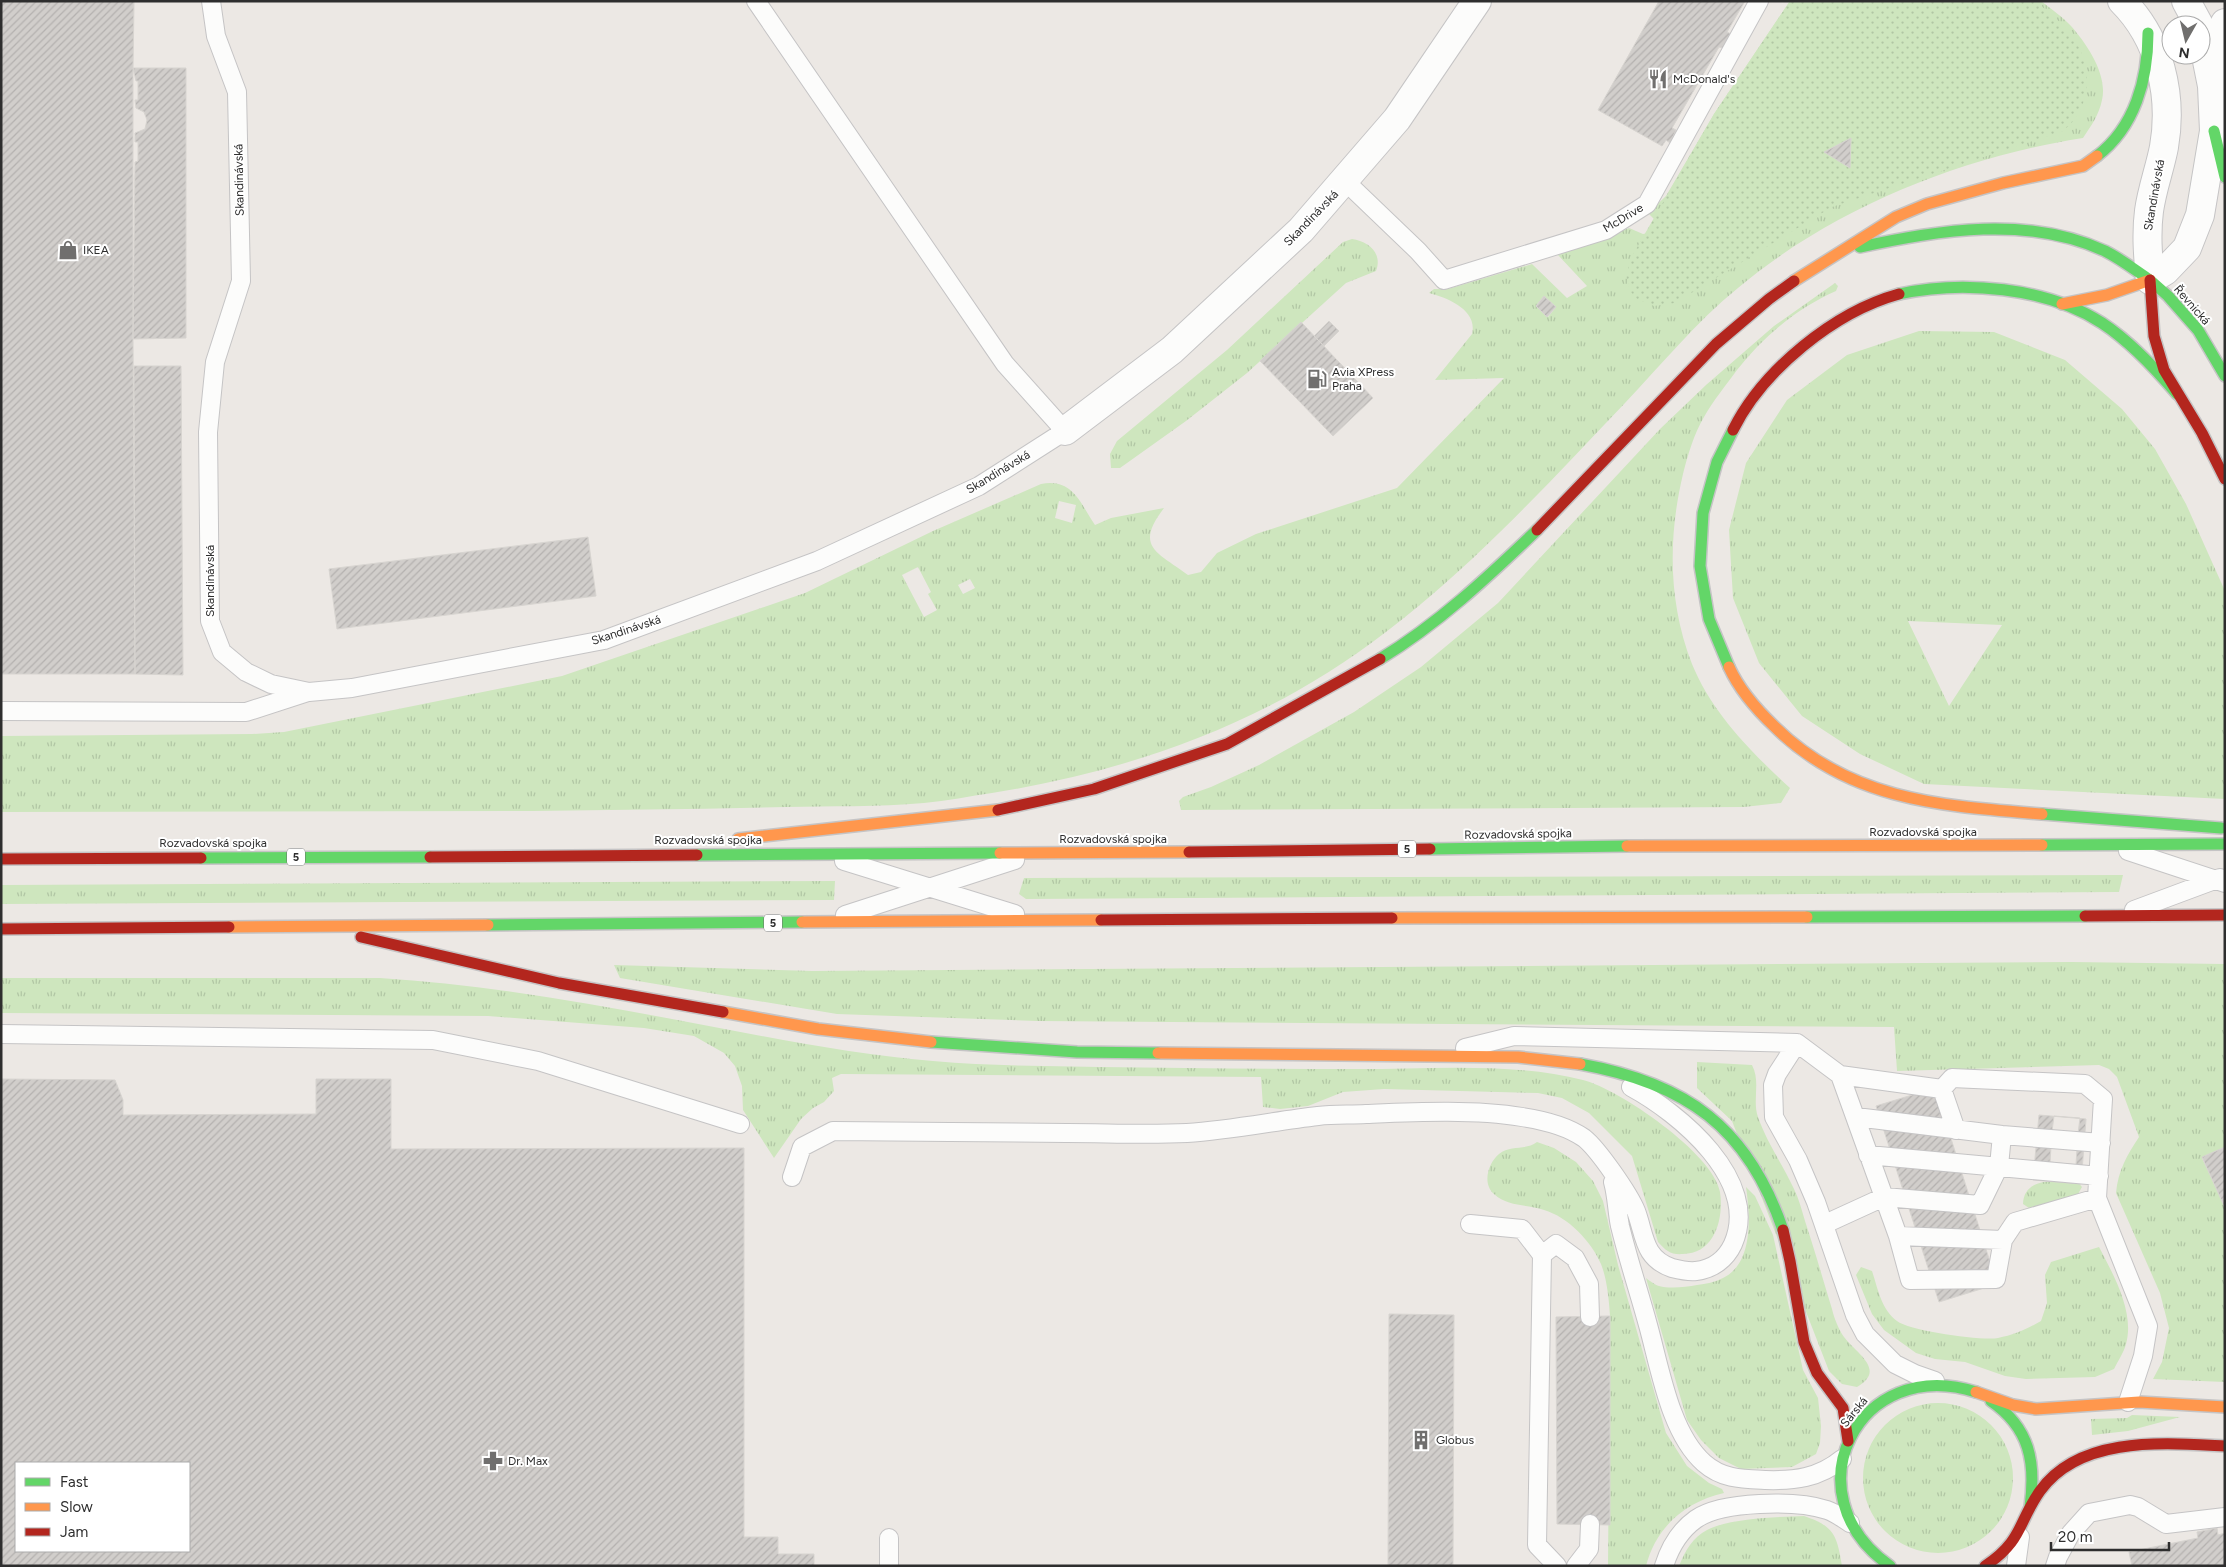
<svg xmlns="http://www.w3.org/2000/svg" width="2226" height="1567" viewBox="0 0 2226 1567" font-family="Figtree,sans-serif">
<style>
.grass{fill:url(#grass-tufts);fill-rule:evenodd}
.park{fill:url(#park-dots);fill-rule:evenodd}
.building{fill:url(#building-hatch);stroke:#d7d4d0;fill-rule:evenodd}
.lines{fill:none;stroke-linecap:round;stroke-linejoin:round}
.lane-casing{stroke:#c5c4c5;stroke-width:20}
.street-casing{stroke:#c5c4c5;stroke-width:30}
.fast-casing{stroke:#c5c4c5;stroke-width:14}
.slow-casing{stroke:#c5c4c5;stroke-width:14}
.jam-casing{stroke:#c5c4c5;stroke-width:14}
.lane{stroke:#fcfcfb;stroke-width:18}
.street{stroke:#fcfcfb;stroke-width:28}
.fast{stroke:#63d668;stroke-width:11}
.slow{stroke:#ff974d;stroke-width:11}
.jam{stroke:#b3261e;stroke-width:11}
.labels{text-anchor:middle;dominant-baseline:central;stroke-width:4;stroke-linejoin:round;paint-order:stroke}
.shield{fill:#fff;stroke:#6d6d6d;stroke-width:1}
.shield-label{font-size:11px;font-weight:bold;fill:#2e2e2e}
.poi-label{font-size:12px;fill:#2e2e2e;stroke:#fff;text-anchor:start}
.street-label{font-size:12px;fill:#2e2e2e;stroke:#fff}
</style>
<defs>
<pattern id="grass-tufts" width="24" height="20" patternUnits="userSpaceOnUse" patternTransform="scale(1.25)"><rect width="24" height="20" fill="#cee6be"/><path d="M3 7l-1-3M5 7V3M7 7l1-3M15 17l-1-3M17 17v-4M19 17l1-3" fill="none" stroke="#b1c6a4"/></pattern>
<pattern id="park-dots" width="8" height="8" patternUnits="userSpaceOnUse" patternTransform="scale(1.25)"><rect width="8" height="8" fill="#cee6be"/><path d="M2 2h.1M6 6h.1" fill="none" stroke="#b1c6a4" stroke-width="1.8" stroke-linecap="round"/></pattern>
<pattern id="building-hatch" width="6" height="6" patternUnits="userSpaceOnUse" patternTransform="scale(1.25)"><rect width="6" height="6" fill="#d1cecb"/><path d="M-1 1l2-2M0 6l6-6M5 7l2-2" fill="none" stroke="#b4b1af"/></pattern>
</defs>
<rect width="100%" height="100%" fill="#ece8e4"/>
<path class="grass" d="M1790,1h251c10,8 22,16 30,25 16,18 37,49 31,74 -3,15 -11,26 -19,38 -122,19 -250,70 -345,150 -42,34 -76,76 -113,115 -100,105 -200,216 -328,288 -94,53 -198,85 -305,102 -22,3 -45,8 -68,10 -46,4 -92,3 -138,4 -85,2 -170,3 -254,4 -177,0 -354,1 -531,1v-76l251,-2 32,-2 278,-56 243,-83 128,-62 108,-47c32,-6 39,19 54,41l16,-7 53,-10c-30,39 -7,44 24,67l13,-3 16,-19 39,-19 141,-46 107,-110 -69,2 37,-46c6,-24 -24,-36 -43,-41l5,-4h14l84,-25 35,34 20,-12 -29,-31 71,-27 14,6 6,-1 6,-13 -7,-7 18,-17 48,-82zM1544,296l12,11 -8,10 -12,-11zM1059,501l17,4 -4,18 -17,-5zM918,567l13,25 -3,2 9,16 -13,7 -22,-42zM970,579l5,9 -12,6 -5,-9z
M1352,239c16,2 31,14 24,32l-30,12 -99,90 -61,48 -66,47h-9l-1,-14 7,-13 110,-91 116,-108z
M1835,283l3,3 -2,5c-39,17 -73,46 -99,79 -11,15 -24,31 -33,47 -10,17 -16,37 -21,57 -15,63 -15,128 9,190 20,49 59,88 98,124l-9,15 -37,4 -563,3 -2,-9 4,-4 28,-10 48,-22 95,-53 67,-45 77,-64 162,-174 46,-44 68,-59z
M1919,331l75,1 71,28 57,49 33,40 31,55 39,87v208l-301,-15 -64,-30 -58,-38 -43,-53 -26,-65 -4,-68 17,-67 41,-63 60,-45zM1908,621l94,4 -53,81z
M2123,875l-4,17 -1093,7 -7,-5 5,-16z
M835,881l-1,19 -833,4v-19z
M2071,962l154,2v183l-23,11 23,50v174l-72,-3 9,-17 7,-34 -9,-35 -44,-100c2,-22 11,-38 23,-56l-22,-60 -8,-8 -10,-4 -202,6 -3,-44 -857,-6 -200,-7 -217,-36 -6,-13 198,6z
M1,978h379c98,6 196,23 292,41 87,16 173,35 261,42 56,5 111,5 167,6 85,1 171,2 257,2 73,0 155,-7 226,11 36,9 131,74 137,112 4,26 -5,62 -37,62 -12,1 -17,-3 -25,-12l-26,-86 -43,-43 -27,-15 -24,-5 -154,-4 -41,3 -35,14 -28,3 -17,-2 -2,-30 -420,-3 -9,4 2,13 -10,11 -11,6 -12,11 -27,39 -31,-48 -1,-24 -7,-20 -11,-13 -30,-17 -50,-8 -156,-12 -487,-3z
M1697,1062l55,3c9,17 0,35 6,52 9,26 25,48 36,72 5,10 8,22 11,32 10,30 18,59 27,88 2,9 7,21 12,28 12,16 43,33 13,50l-15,-3 -13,-13 -97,-250 -35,-33z
M1537,1142l17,6 22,14 17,19 10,20 15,64 48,168 21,33 22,17 13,6 2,4c-39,9 -68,34 -78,73h-38l2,-250c-1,-16 -3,-37 -9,-52 -10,-23 -33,-47 -57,-54 -17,-6 -36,-3 -50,-16 -12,-10 -6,-31 5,-40 12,-10 26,-3 38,-12z
M2077,1181l5,6 -4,7 -49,14 -6,-4c1,-28 33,-22 54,-23z
M1746,1187l9,9 18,39 30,135 15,28 3,28 -1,17 -4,11 -24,13 -51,2 -22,-11 -18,-18 -14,-20 -41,-142c4,3 9,7 13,8 11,3 27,1 38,-1 9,-1 18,-3 26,-7 31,-15 27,-63 23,-91z
M2099,1247c14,27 36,65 27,97 -2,8 -8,17 -12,25l-19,8 -69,2 -21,-3 -40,-14 -30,-3 -19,-6 -32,-23 -12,-16 -16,-39 5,-8 11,4c6,18 9,38 25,50 13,10 85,20 101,17 16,-3 29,-9 43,-17l6,-18 -2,-28 6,-13z
M1863 1478a75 75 0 1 1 150 0a75 75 0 1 1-150 0Z
M2132,1415l48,2 -52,14 -36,4 -1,-16 36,-1z
M1804,1516c30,10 33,19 38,50h-163c6,-15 14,-29 28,-36 23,-12 71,-13 97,-14z"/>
<path class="park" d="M1790,1h245c14,11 29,23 39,38 20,29 17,71 -11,92l-231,76 -157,96 -21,3 -17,-7 -7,-8 -4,-16 6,-19 82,-142zM1850,139v28l-25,-14v-1z"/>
<path class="building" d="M1,1h133l-1,67 3,13h2v19h-3l1,8 8,4 3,8 -2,9 -10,4v9h3v19l-3,1 -2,177 2,335h-134z
M1659,1h86l-18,31 4,2 -8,14 -4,-1 -47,81 4,2 -6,13 -4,-3 -4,6 -64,-36z
M133,68h53v270l-53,1z
M1851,138l-1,30 -26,-16z
M1544,296l12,11 -9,10 -11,-11z
M1329,321l10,10 -15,15 -10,-10z
M1301,322l72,76 -40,38 -73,-75z
M134,366h47l2,309 -48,-1z
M588,537l8,59 -259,33 -8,-60z
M1,1079l114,1 8,20v15l193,-1v-35h75v70l353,-1v389h34v17h36v12h-813zM16,1463h173v88h-173z
M1935,1088l62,196 -58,18 -63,-196z
M2039,1115l47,4 -5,65 -48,-4z
M2054,1116l26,2 -2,16 -26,-3z
M2051,1147l26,2 -1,16 -26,-3z
M2225,1147v61l-23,-51z
M1389,1314l65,1 -1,251h-65z
M1610,1316v209l-53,-1 -1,-207z
M2217,1528l1,7 7,-2v33h-93l-3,-14 69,-14 -1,-6z"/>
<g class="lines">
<defs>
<path id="lane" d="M211,1l5,35 21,56 4,189 -26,81 -7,70 2,189 12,31 24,20 25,12 38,8 43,-4 252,-48 213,-79 162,-75 86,-55 -60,-67 -249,-363
M1345,181l73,70 26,29 162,-50 41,-26 112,-203
M1,711l245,1 62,-20
M2128,851l97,32
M844,861l171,53
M2134,910l86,-32
M845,915l170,-55
M1,1034l432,6 105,21 202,63
M1797,1043l-20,31 -4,11 1,32 24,43 18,42 39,113 10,19 30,30 20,10 20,7
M1465,1048l49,-12 283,7 43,32 102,14
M1840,1075l58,161 12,44 86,-1 7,-39 12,-18 82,-24
M1942,1089l10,-11 133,6 18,15 -6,99 51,128 -5,30 -15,46
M1942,1089l14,41
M1856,1117l146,18 99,8
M1868,1155l231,21
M792,1177l10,-30 31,-16c78,1 156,1 234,2 40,0 80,2 120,0 44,-3 88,-12 131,-17 16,-2 32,-1 48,-2 48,-2 108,-5 156,3 20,3 45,9 62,21 14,11 45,56 52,73 9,24 7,47 36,57 8,2 17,4 24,3 17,-2 30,-12 37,-27 28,-64 -54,-131 -102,-157
M1613,1182c4,14 4,30 7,44 8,33 19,66 28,99 12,43 22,108 56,138 18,16 38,16 61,17 29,1 54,-2 77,-21
M1470,1224l52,5 20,26 -5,290 20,21
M1825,1224l59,-27 96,8 19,-39 3,-31
M1898,1236l105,4
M1542,1255l14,-11 19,14 14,26 1,33
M889,1566v-28
M1576,1566l13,-17 1,-25
M1664,1566c6,-19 15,-35 32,-47 26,-18 100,-19 131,-9 9,3 15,8 23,13
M2016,1566l4,-29
M2055,1566l3,-9 13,-24 18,-20 41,-8 8,2 28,17 59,-7"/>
<path id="street" d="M2122,1c38,38 51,94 42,146 -4,21 -12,42 -15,64 -3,23 -1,45 1,69l15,-9 22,-23 13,-33 14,-84 -2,-45 -11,-55
M2186,1l13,24
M2214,69l2,-15 9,-31
M1065,431l107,-81 129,-120 96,-111 80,-118"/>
<path id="fast" d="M2214,131l11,46
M2097,156c38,-29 51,-77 51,-123
M1860,247c81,-17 166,-32 245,4 16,8 30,19 45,29
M2150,280l18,16 30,34 27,46
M1899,294c64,-14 147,-7 203,29 29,19 53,45 75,71
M1380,659c58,-35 108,-82 157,-129
M1729,667l-20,-48 -9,-53 3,-53 14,-51 16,-32
M2042,814l179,14
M2042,845l183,-1
M1430,849l197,-3
M697,855l303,-2
M201,858l229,-1
M1807,917l278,-1
M488,925l314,-3
M931,1042l146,10 81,1
M1580,1064c106,19 168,63 203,166
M1991,1401c39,27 45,61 39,106
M1890,1566c-102,-72 -32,-212 86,-174"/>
<path id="slow" d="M1794,281l102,-64 31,-13 76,-21 80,-17 14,-10
M2062,304l45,-9 43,-15
M1729,667c10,22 28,43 46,60 75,74 168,79 267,87
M738,839l260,-29
M1627,846l415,-1
M1000,853l189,-1
M1392,918l415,-1
M802,922l299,-2
M229,927l259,-2
M723,1012l95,17 113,13
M1158,1053l360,4 62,7
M1976,1392l37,13 23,4 103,-7 86,5"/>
<path id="jam" d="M2150,280l4,56 10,34 38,63 23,46
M1733,430c30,-60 101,-118 166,-136
M1537,530l179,-186 53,-45 25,-18
M998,810l96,-21 133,-45 153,-85
M1189,852l241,-3
M430,857l267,-2
M1,859l200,-1
M2085,916l140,-1
M1101,920l291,-2
M1,929l228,-2
M361,937l198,46 164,29
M1783,1230l7,31 14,81 13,31 26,35 5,33
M1985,1566c38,-25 33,-44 55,-75 40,-56 125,-48 185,-45"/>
</defs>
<use href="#lane" class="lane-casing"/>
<use href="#street" class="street-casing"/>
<use href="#fast" class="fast-casing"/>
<use href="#slow" class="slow-casing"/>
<use href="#jam" class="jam-casing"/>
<use href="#lane" class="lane"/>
<use href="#street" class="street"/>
<use href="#fast" class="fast"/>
<use href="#slow" class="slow"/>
<use href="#jam" class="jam"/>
</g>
<defs>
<symbol id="restaurant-bare" viewBox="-9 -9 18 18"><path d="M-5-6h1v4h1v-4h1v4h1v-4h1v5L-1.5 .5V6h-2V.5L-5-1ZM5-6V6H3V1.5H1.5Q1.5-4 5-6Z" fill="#706f6e" stroke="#fff" stroke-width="2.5" paint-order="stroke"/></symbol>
<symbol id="shop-bare" viewBox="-9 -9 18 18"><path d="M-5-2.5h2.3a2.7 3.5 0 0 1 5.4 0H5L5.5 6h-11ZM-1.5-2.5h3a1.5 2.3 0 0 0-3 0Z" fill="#706f6e" stroke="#fff" stroke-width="2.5" paint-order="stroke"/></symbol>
<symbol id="fuel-bare" viewBox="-9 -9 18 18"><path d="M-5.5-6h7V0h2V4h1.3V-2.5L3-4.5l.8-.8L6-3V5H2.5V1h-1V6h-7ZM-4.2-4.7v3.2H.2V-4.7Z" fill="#706f6e" stroke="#fff" stroke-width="2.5" paint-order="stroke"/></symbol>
<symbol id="building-bare" viewBox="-9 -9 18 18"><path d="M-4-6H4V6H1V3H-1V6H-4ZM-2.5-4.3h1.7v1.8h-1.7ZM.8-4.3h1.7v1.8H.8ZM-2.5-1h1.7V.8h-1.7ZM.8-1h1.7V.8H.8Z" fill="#706f6e" stroke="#fff" stroke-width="2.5" paint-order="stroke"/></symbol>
<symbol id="pharmacy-bare" viewBox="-9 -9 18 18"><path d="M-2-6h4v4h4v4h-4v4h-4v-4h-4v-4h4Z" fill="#706f6e" stroke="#fff" stroke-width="2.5" paint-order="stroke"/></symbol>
</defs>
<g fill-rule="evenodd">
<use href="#restaurant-bare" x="1644" y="65" width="28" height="28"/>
<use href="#shop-bare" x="54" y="236" width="28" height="28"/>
<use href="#fuel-bare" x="1303" y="365" width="28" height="28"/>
<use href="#building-bare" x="1407" y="1426" width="28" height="28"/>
<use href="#pharmacy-bare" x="479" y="1447" width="28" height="28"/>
</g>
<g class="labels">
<g class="shield">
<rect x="1398" y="840.5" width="18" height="17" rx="4"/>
<rect x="287" y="848.5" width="18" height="17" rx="4"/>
<rect x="764" y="914.5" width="18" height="17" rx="4"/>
</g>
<g class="shield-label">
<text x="1407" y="849">5</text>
<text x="296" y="857">5</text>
<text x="773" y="923">5</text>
</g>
<g class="poi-label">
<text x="1673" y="79">McDonald's</text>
<text x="83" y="250">IKEA</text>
<text x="1332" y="372">Avia XPress<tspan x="1332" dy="14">Praha</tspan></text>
<text x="1436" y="1440">Globus</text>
<text x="508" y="1461">Dr. Max</text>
</g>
<g class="street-label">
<text transform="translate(239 180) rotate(-91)">Skandinávská</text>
<text transform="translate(2154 195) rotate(-80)">Skandinávská</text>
<text transform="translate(1311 218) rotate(-46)">Skandinávská</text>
<text transform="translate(1623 218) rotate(-31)">McDrive</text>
<text transform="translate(2192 305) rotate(49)">Řevnická</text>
<text transform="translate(998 472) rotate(-31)">Skandinávská</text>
<text transform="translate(210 581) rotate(-90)">Skandinávská</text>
<text transform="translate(626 630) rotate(-18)">Skandinávská</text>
<text x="1923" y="832">Rozvadovská spojka</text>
<text transform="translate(1518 834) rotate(-1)">Rozvadovská spojka</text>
<text x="1113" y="839">Rozvadovská spojka</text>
<text x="708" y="840">Rozvadovská spojka</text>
<text x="213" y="843">Rozvadovská spojka</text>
<text transform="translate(1854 1412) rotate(-51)">Sárská</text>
</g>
</g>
<rect width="2226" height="1567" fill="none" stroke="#2e2e2e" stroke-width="5"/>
<rect x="15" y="1462" width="175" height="90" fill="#ffffff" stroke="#ababab"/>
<rect x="25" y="1478" width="25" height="8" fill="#63d668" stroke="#ababab"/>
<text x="60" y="1487" font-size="15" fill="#2e2e2e">Fast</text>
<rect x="25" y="1503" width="25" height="8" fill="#ff974d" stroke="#ababab"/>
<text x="60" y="1512" font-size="15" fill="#2e2e2e">Slow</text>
<rect x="25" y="1528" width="25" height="8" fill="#b3261e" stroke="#ababab"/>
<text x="60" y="1537" font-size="15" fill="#2e2e2e">Jam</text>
<g transform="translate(2186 40) rotate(188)"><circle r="24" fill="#ffffff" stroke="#ababab"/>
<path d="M0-4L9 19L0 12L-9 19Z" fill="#706f6e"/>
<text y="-8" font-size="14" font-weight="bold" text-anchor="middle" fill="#2e2e2e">N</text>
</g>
<path d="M2051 1542v8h118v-8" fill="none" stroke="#2e2e2e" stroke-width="2.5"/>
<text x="2058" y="1542" font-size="15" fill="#2e2e2e" stroke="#ffffff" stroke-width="4" paint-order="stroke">20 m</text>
</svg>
